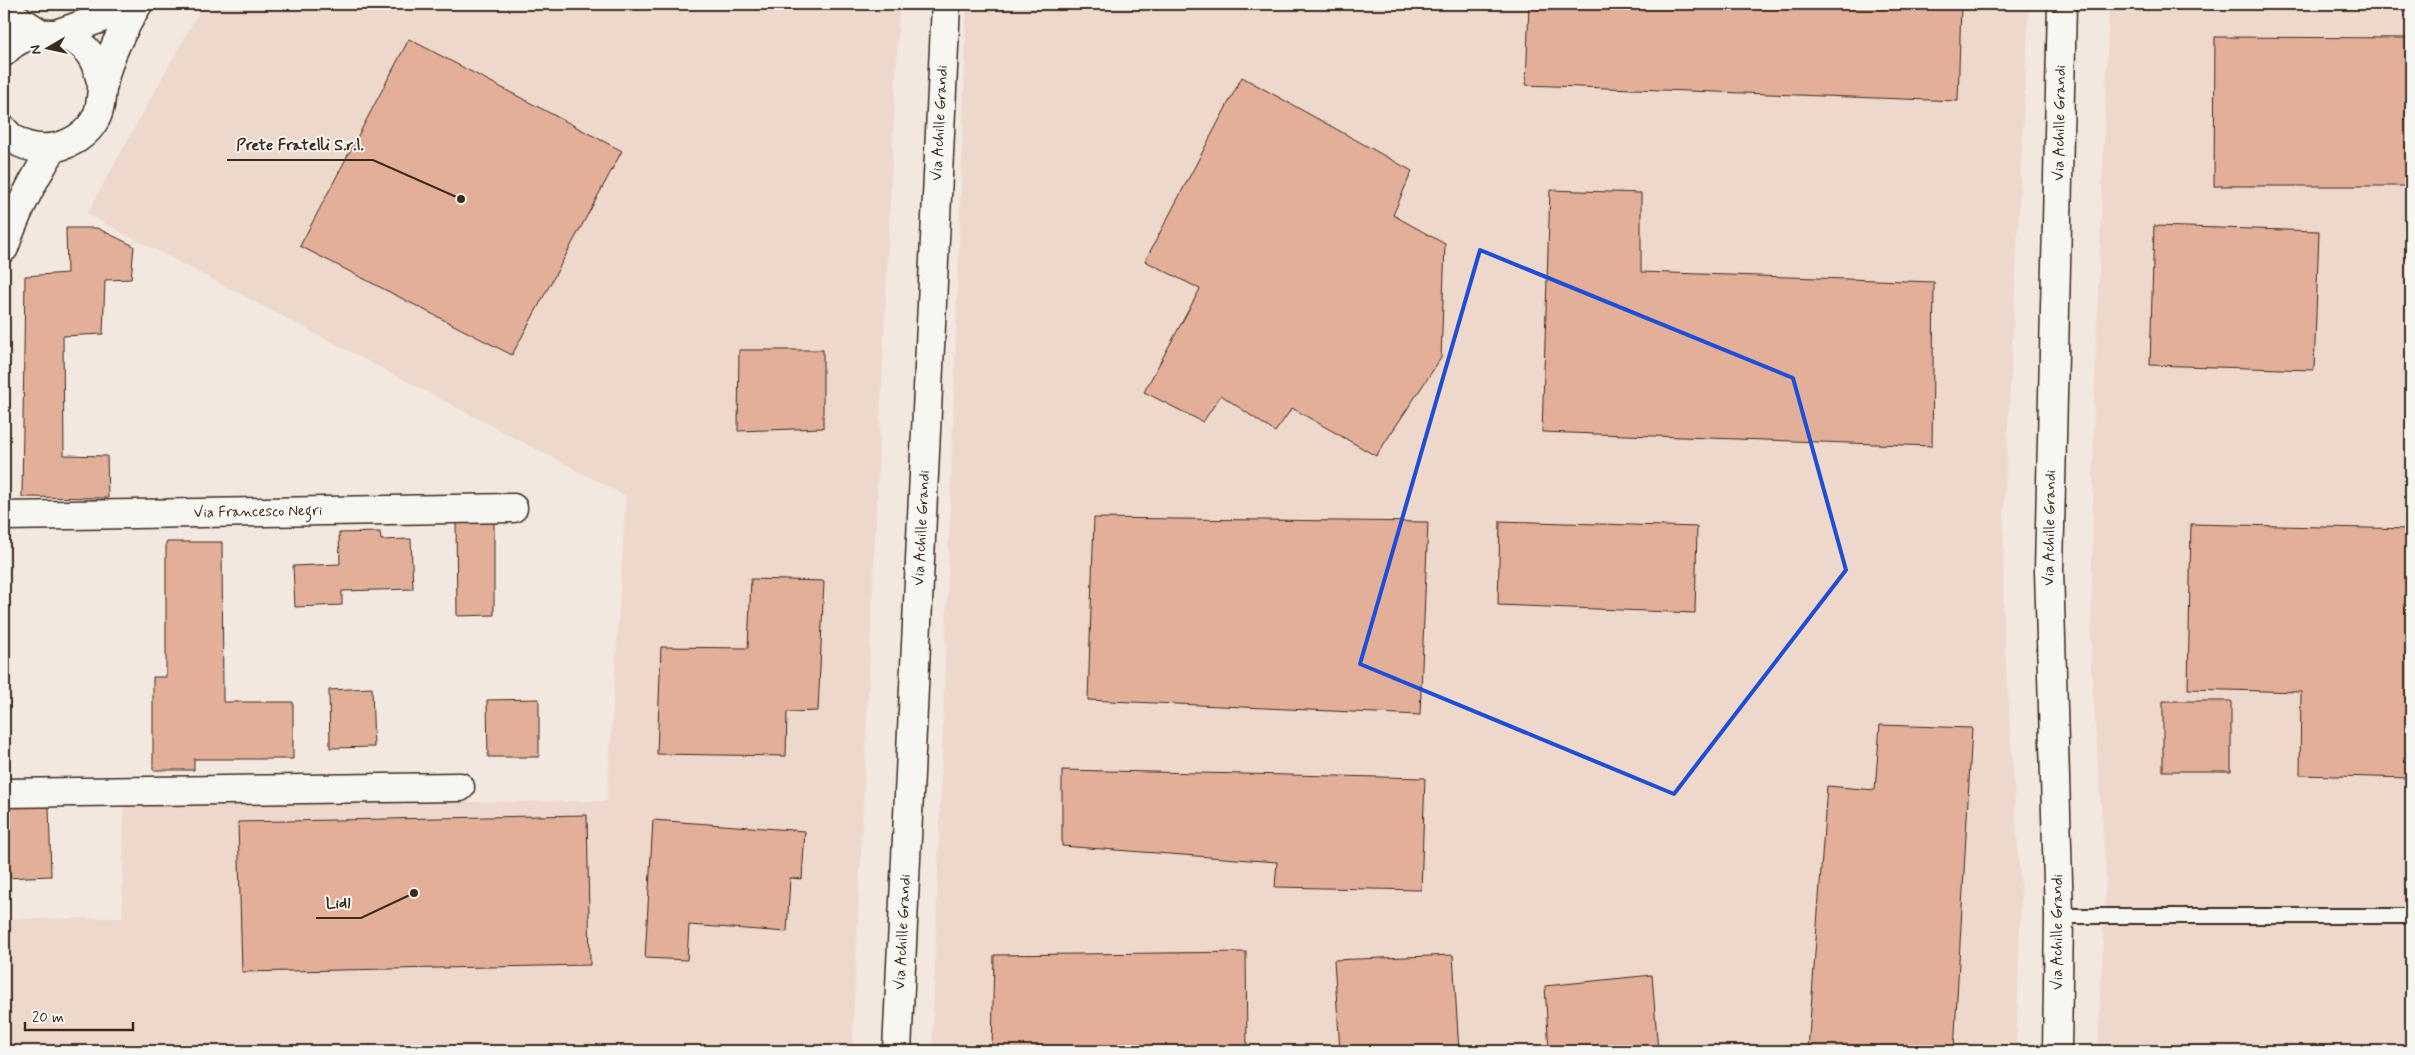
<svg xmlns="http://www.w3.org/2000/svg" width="2415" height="1055" viewBox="0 0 2415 1055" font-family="Mynerve,sans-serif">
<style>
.built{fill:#eed7cb}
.building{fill:#e4af99;stroke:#3b2a1e}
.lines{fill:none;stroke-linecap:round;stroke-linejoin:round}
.lane-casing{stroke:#3b2a1e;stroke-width:18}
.street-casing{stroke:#3b2a1e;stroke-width:31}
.secondary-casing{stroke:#3b2a1e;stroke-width:31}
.lane{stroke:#f6f6f2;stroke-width:14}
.street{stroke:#f6f6f2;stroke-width:28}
.secondary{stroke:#f6f6f2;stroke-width:28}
.marked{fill:none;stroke:#1d4ed8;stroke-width:4;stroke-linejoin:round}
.labels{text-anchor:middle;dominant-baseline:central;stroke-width:4;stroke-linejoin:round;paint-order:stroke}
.street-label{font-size:15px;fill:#3b2a1e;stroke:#f6f6f2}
.leader{fill:none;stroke:#3b2a1e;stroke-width:2}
.callout-dot{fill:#3b2a1e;stroke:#f6f6f2;stroke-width:2}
.callout-label{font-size:16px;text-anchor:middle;font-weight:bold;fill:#3b2a1e;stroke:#f6f6f2;stroke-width:4;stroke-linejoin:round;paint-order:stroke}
</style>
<rect width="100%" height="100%" fill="#f2e8e0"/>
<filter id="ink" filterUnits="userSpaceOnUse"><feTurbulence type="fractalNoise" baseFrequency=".02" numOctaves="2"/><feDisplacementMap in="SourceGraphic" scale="10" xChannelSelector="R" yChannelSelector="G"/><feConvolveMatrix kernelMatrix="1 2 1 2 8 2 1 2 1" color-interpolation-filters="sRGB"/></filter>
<g filter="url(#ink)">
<path class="built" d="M203,4h696l-47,1047h-848v-132l118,-1 2,-114 483,-3 19,-305 -539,-282z
M967,4h1062l-25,507 -1,108 18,276 -5,156h-1084z
M2109,4h302v1047h-313l8,-175 -15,-211 3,-259z"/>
<path class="building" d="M1529,4h432l-3,97 -432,-16z
M2215,37l196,1v148h-197z
M409,39l213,112 -110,204 -212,-109z
M1242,77l170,94 -19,44 52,29 -4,114 -65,98 -84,-48 -17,24 -54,-37 -18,27 -59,-30 56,-103 -55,-28z
M1550,190l91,3v79l293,10 -2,164 -390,-14z
M2154,226l165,5 -5,139 -164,-5z
M66,228h31l37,18 -3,33 -26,1 -2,54 -40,2 1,119 43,1 1,42 -86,-1 3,-221 42,-3z
M739,350h84v78l-85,3z
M1094,518l334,4 -8,193 -332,-15z
M456,519l38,1v95l-37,1z
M1500,521l197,6 -2,86 -197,-8z
M2191,524l220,5v249l-111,-3 1,-83 -113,-3z
M380,532l1,8 30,-1 2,50 -71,2v14l-47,2 -2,-41 47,-2 -1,-31z
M166,542h56l1,160h70v57h-99v11h-41v-93h13z
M751,579l73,2 -6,130 -31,1 -1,44 -129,-2 4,-107 87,1z
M372,688l2,59 -44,1 -1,-58z
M539,699v58h-51l-1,-57z
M2163,701h68v70h-68z
M1880,725l92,3 -18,323h-146l19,-265 48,4z
M1062,770l363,8 -4,112 -146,-3 2,-25 -215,-16z
M49,805l2,71 -47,2v-72z
M587,815l3,150 -348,7 -4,-150z
M653,820l152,11 -3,48 -12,-1 -3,54 -98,-7 -2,35 -42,-2z
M1246,952l1,99h-255l2,-96z
M1453,955l6,96h-119l-6,-91z
M1652,975l6,76h-109l-4,-65z"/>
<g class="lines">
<defs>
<path id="lane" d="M2059,916h352"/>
<path id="street" d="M4,10l36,23
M4,516l509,-8
M4,793l456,-6
M897,1051l49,-1047"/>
<path id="secondary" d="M56,34l43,-15 25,-15
M4,52c22,-24 64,-25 85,1 8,10 10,21 13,32
M4,130c24,30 75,21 92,-12 6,-11 4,-22 7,-33 5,-30 20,-55 35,-81
M4,248c12,-36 29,-68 49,-100
M2057,1051l2,-135 -10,-346 13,-566"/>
</defs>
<use href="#lane" class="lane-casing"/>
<use href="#street" class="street-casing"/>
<use href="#secondary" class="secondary-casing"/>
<use href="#lane" class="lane"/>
<use href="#street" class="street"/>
<use href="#secondary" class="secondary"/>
</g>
</g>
<path class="marked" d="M1480,250l313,128 53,192 -172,224 -314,-130z"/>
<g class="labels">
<g class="street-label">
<text transform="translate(940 123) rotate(-87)">Via Achille Grandi</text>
<text transform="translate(2060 123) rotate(-89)">Via Achille Grandi</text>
<text transform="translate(258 512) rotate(-1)">Via Francesco Negri</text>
<text transform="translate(922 528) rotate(-87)">Via Achille Grandi</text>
<text transform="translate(2050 528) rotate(-89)">Via Achille Grandi</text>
<text transform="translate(903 932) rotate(-87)">Via Achille Grandi</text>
<text transform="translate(2058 932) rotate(-90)">Via Achille Grandi</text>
</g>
</g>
<path class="leader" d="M461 199L373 160H227M414 893L361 918H316"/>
<g class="callout-dot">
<circle cx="461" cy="199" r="5"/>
<circle cx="414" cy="893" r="5"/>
</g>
<g class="callout-label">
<text x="300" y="150">Prete Fratelli S.r.l.</text>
<text x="338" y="908">Lidl</text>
</g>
<rect width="2415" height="1055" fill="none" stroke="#f6f6f2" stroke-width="20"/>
<rect x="10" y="10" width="2395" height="1035" fill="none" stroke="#3b2a1e" stroke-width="2" filter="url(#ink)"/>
<g transform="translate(48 48) rotate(261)" stroke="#f6f6f2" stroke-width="4" paint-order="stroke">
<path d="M0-4L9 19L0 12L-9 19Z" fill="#3b2a1e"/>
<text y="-8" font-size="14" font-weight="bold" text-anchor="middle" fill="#3b2a1e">N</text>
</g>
<path d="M25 1022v8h108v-8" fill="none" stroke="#3b2a1e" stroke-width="2.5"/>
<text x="32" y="1022" font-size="15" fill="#3b2a1e" stroke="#f6f6f2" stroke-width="4" paint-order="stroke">20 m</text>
</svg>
